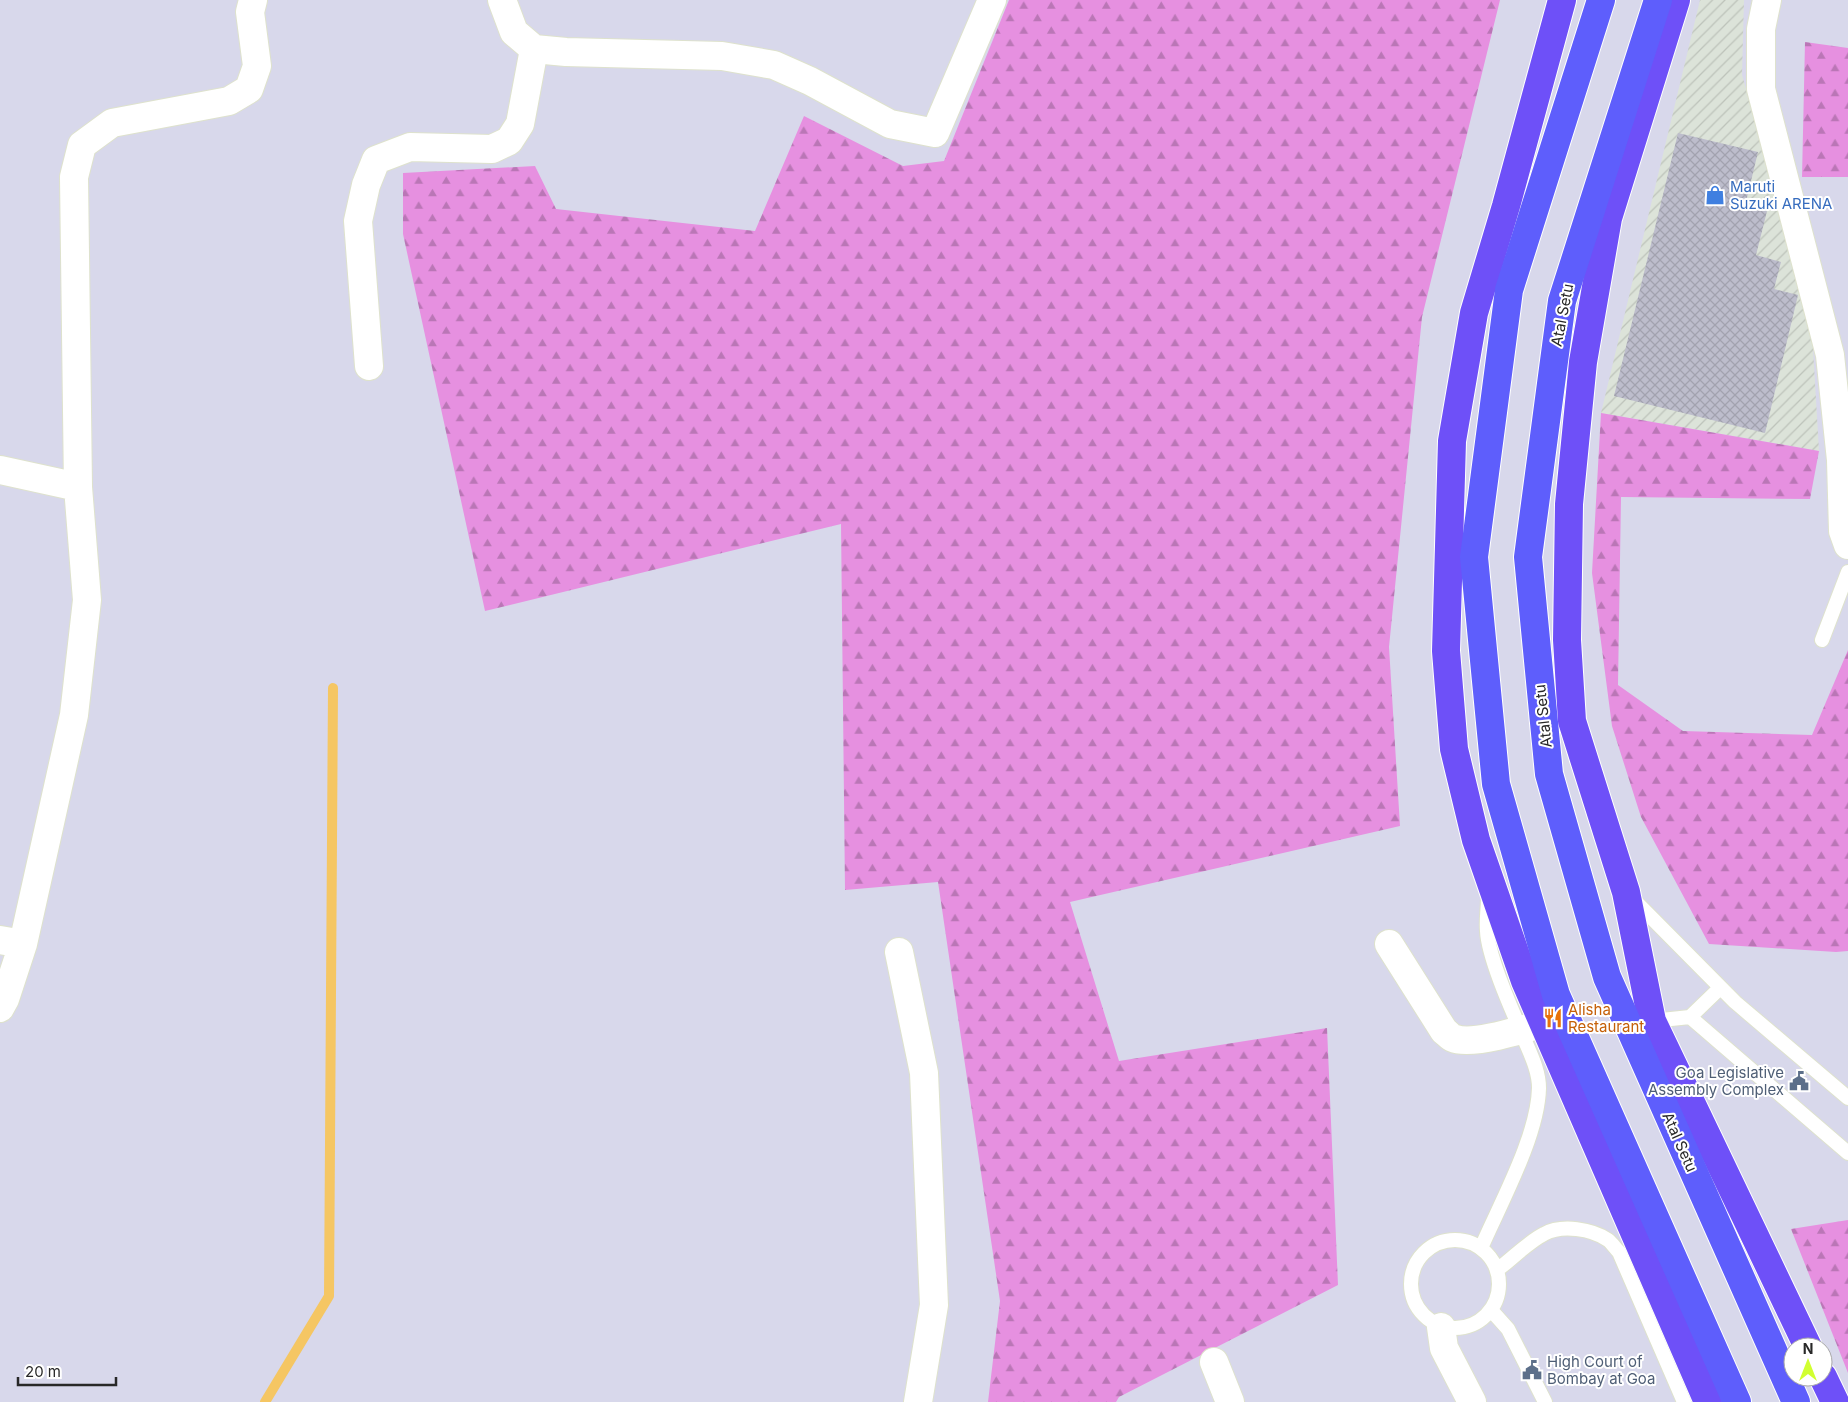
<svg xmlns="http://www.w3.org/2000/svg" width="1848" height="1402" viewBox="0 0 1848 1402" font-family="Inter,sans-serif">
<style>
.industrial{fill:url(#industrial-furrows)}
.forest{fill:url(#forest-firs)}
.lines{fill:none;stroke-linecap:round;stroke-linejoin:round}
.stream{stroke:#f5c663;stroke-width:10}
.building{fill:url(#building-cross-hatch)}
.service-casing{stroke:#dee2cd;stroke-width:16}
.minor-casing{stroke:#dee2cd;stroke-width:30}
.primary-casing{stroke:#fff;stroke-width:30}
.trunk-casing{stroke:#fff;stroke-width:30}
.service{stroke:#fff;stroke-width:14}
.minor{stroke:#fff;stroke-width:28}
.primary{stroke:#6e50f8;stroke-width:28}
.trunk{stroke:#5e5efc;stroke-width:28}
.labels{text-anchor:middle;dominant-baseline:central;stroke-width:4;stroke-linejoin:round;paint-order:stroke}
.shop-label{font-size:15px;fill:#366cbe;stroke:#fff;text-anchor:start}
.street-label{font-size:15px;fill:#282828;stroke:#fff}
.food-label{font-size:15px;fill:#c56008;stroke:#fff;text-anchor:start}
.service-label{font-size:15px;fill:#4e5e75;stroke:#fff;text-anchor:end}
</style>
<defs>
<pattern id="industrial-furrows" width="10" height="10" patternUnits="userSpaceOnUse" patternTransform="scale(1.25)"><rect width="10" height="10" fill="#dce3d9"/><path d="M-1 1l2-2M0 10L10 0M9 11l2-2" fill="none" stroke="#bdc3ba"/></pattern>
<pattern id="forest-firs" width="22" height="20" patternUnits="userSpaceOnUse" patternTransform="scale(1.25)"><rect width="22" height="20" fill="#e690e0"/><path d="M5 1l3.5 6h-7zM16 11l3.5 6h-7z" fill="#ba76b6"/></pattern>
<pattern id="building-cross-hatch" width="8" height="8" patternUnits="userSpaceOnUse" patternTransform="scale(1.25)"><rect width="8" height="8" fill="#bdbdcc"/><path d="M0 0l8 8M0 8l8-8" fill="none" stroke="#a2a2af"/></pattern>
</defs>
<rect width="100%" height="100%" fill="#d8d8eb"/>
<path class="industrial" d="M1700,0h44l-2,75 69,239 8,137 -218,-38z"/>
<path class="forest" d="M1009,0h491l-78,317 -33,330 11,179 -330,76 49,159 208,-33 11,257 -219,112 -3,5h-128l12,-101 -62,-419 -93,8 -4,-366 -356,87 -82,-377v-61l132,-7 21,43 199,22 49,-115 99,50 41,-5z
M1805,42l43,6v129h-46z
M1601,413l218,38 -9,48 -189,-2 -3,188 65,46 129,4 36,-85v301l-12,1 -127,-8 -68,-127 -29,-91 -20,-153z
M1848,1220v153l-57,-144z"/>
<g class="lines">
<path class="stream" d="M265,1402l64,-106 4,-608"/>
</g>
<path class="building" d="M1678,133l80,19 -13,54 22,5 -11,44 25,7 -7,27 24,6 -33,138 -151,-37z"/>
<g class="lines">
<defs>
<path id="service" d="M1822,640l26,-68
M1632,898l103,104 113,96
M1690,1017l30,-29
M1652,1021l38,-4 158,136
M1411 1284a44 44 0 1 1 88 0a44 44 0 1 1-88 0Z
M1481,1248c19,-44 57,-112 58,-160 0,-20 -11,-38 -18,-57 -11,-25 -33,-75 -34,-100 -1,-12 1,-23 1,-34
M1497,1270c15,-11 31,-28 47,-36 18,-10 48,-5 64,6 4,3 7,8 11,12l65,150
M1491,1310l17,19 37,73"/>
<path id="minor" d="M502,0l12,32 20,17 32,3 156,4 52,9 36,16 80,43 45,9 57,-133
M1767,0l-6,29v60l69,266 11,105 2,71 5,14
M369,366l-11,-145 8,-36 10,-25 34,-13 82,2 17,-8 11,-17 14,-75
M0,470l78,17
M0,940l23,4
M1389,944l55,87c3,2 6,6 9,7 18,8 72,-9 91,-15
M899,952l25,121 10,232 -16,97
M0,1008l5,-9 18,-55 51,-229 13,-115 -9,-113 -4,-310 8,-32 30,-22 117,-22 20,-12 8,-23 -7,-54 3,-12
M1441,1327l3,21 28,54
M1214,1362l16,40"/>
<path id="primary" d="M1562,0l-56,206 -32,107 -22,128 -6,210 8,98 22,91 49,141 183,421
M1676,0l-68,218 -25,144 -14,142 -2,136 5,81 54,171 26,129 156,326
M1823,1377l12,25"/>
<path id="trunk" d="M1601,0l-92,290 -35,267 22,227 60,211 181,407
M1658,0l-96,301 -34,256 21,217 58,203 189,425"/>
</defs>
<use href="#service" class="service-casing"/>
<use href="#minor" class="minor-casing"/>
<use href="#primary" class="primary-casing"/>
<use href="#trunk" class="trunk-casing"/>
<use href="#service" class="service"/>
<use href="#minor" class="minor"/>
<use href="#primary" class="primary"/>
<use href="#trunk" class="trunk"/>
</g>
<defs>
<symbol id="shop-bare" viewBox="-9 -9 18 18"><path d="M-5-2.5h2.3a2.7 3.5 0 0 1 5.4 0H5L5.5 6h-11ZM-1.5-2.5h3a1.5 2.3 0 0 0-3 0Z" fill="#3f7fe0" stroke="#fff" stroke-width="2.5" paint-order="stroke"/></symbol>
<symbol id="restaurant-bare" viewBox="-9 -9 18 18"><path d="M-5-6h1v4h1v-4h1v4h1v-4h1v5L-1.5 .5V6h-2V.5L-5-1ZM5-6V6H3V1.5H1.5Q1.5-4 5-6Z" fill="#e8710a" stroke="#fff" stroke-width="2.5" paint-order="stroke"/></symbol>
<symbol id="civic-bare" viewBox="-9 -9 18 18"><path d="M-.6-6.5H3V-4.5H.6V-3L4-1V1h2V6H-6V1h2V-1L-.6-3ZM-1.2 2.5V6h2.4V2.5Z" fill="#5c6f8a" stroke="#fff" stroke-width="2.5" paint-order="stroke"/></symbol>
</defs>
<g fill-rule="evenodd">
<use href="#shop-bare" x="1701" y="181" width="28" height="28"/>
<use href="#restaurant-bare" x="1539" y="1004" width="28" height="28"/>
<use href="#civic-bare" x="1785" y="1067" width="28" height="28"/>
<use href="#civic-bare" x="1518" y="1356" width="28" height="28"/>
</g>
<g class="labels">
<g class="shop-label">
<text x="1730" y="186">Maruti<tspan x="1730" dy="17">Suzuki ARENA</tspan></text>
</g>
<g class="street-label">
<text transform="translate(1562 315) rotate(-79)">Atal Setu</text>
<text transform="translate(1543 716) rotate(-96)">Atal Setu</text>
<text transform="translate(1680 1142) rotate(66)">Atal Setu</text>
</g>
<g class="food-label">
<text x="1568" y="1009">Alisha<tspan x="1568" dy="17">Restaurant</tspan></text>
</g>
<g class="service-label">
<text x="1784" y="1072">Goa Legislative<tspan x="1784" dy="17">Assembly Complex</tspan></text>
<text x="1547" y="1361" text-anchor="start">High Court of<tspan x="1547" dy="17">Bombay at Goa</tspan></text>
</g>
</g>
<g transform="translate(1808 1362)"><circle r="24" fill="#ffffff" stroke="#a9a9a9"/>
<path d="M0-4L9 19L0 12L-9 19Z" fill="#d1ff31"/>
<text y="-8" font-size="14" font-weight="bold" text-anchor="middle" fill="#282828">N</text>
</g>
<path d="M18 1377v8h98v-8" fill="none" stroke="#282828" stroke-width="2.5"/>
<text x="25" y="1377" font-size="15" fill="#282828" stroke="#ffffff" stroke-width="4" paint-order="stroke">20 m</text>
</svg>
